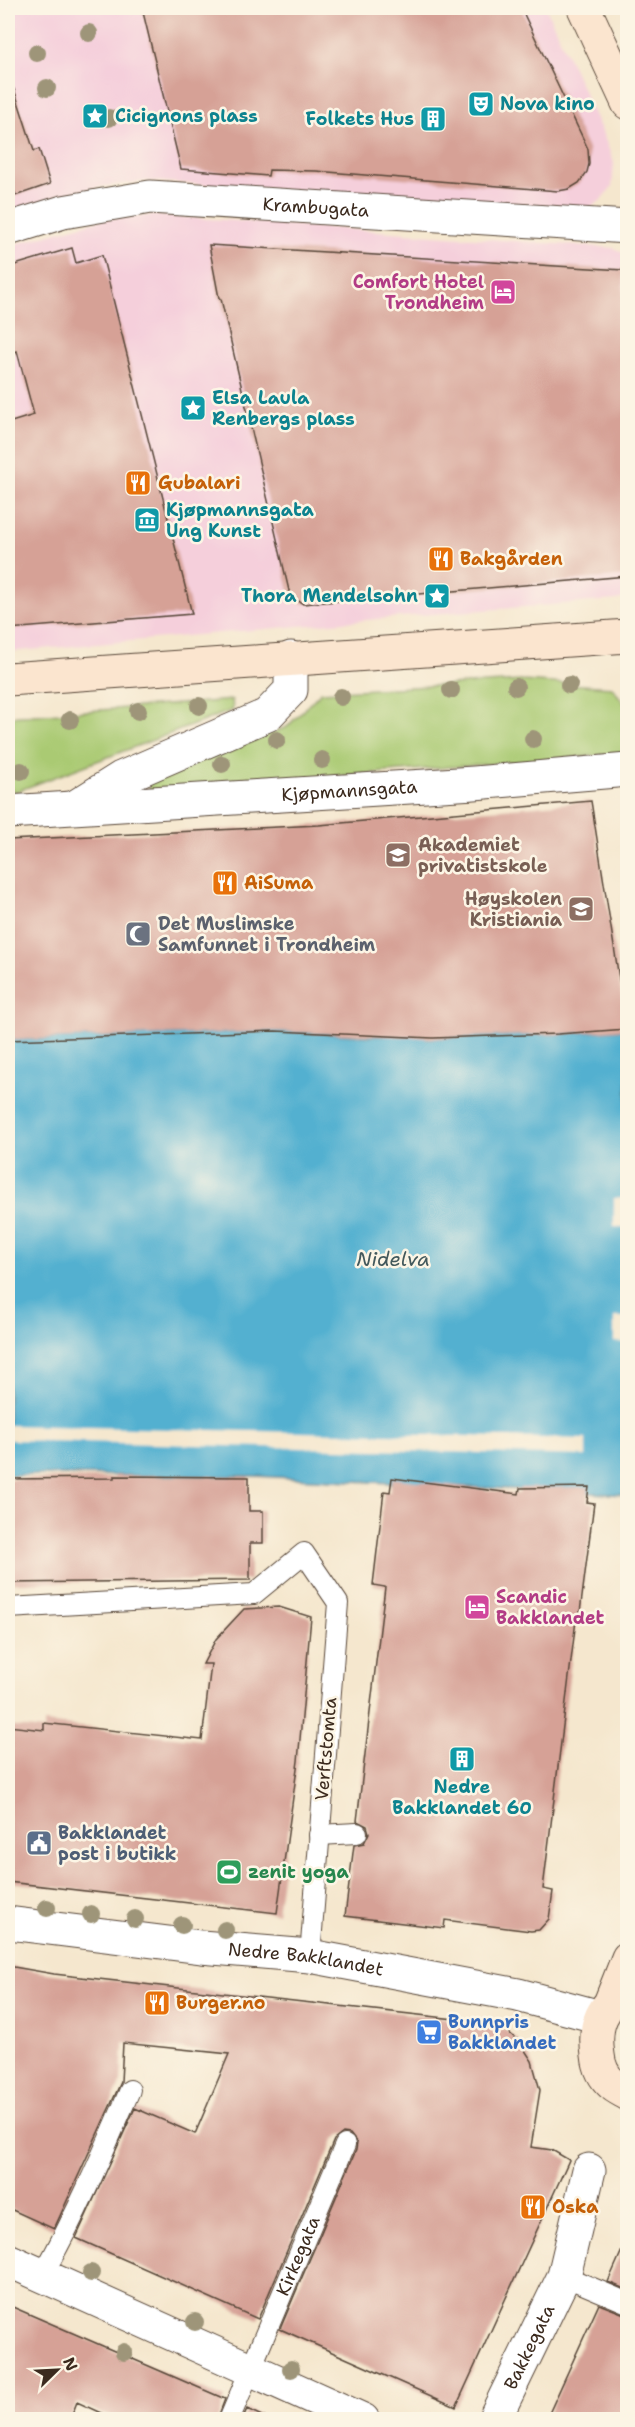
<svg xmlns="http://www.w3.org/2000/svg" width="635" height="2427" viewBox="0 0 635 2427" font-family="'Shantell Sans',sans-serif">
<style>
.built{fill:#f5cfdb}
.green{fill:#aaca73;stroke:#727a48;stroke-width:1.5}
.water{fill:#52b0d0;stroke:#466d77;stroke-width:1.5}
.pier{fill:#f5e7ce}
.building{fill:#d6a196}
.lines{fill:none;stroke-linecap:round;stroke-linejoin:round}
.lane-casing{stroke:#574638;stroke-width:22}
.street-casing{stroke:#574638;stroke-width:35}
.secondary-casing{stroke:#574638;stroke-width:35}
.lane{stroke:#fff;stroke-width:20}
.street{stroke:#fff;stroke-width:33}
.secondary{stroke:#fbe5cf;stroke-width:33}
.tree{fill:#9e9579}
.labels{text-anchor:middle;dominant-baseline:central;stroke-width:5;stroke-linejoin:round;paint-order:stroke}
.culture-label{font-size:18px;font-weight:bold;fill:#0d838f;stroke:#fcf5e5;text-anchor:start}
.street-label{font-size:18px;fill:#3b2a1e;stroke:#fcf5e5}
.hotel-label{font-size:18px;font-weight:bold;fill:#b23c85;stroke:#fcf5e5;text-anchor:end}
.food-label{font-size:18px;font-weight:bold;fill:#c56008;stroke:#fcf5e5;text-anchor:start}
.education-label{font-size:18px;font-weight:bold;fill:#785e54;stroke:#fcf5e5;text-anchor:start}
.worship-label{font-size:18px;font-weight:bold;fill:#5b616d;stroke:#fcf5e5;text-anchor:start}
.service-label{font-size:18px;font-weight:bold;fill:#4e5e75;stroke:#fcf5e5;text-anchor:start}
.leisure-label{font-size:18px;font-weight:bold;fill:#27864d;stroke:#fcf5e5;text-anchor:start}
.shop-label{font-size:18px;font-weight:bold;fill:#366cbe;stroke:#fcf5e5;text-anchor:start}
.water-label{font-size:20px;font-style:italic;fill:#43595c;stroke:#fcf5e5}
</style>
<rect width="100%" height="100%" fill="#fcf5e5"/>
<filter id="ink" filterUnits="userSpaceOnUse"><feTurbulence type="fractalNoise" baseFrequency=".0167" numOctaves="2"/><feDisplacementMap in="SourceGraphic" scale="12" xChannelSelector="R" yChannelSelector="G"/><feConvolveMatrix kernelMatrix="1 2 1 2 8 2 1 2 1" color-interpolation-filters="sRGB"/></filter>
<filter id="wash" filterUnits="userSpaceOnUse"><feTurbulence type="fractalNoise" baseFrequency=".008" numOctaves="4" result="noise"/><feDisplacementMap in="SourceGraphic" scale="24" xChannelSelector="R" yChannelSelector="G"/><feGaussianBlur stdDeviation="1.35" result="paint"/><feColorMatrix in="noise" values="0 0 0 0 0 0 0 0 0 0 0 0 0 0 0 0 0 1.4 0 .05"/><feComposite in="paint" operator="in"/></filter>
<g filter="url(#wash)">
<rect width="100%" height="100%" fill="#f5e7ce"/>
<path class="built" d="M8,8h538l57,126 11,29 -2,24 -12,14 -15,10 -437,-30 -49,6 -91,24z
M153,215l461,33 13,7v342l-10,3 -172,13 -437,39v-406l95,-27z"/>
<path class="green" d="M522,681l90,6 15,20v46l-477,38 -1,-11 138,-53 34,-35z
M232,700l1,10 -218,82 -7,-5v-70z"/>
<path class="water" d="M627,1029v466l-372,-19 -247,-1v-435l267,-9 98,5 53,-2 1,4 133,-4z"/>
<path class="pier" d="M614,1198h13v29h-13z
M614,1317h13v26l-13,-1z
M8,1425l578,14v17l-578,-16z"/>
<g id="blocks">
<path class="building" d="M142,8h379l67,141 1,15 -2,8 -8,11 -10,6 -11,2 -242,-20 -47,-1 -1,6 -87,-7z
M14,89l20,62 5,-2 11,35 -35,12v-3l-7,3v-106z
M209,245l414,25 4,140v166l-324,28 -13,-9 -69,-296 -2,-1z
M72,248l4,15 26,-8 90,359 -184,15v-206l26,-8 -17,-64 -9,2v-86z
M591,801l36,228 -69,5 -125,4 -158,-7 -267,9v-200l311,-15z
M114,1476l135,1v34h14v32h-13v37l-242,3 1,-104 105,-1z
M392,1478l127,16 1,-6 69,-1 -2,15 7,1 -15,117h-3l-33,269 10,2 -4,28 -10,11 -8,1 -86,-11 -1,8 -99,-12 9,-71 10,-2 5,-10 -2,-7 -10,-5 28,-234 -12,-2 11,-94 6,1z
M279,1607l32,10 -13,144 -21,152 -269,-31v-156l36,4v-7l158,17 9,-76h-8l13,-25 28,-30z
M8,1966l46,8 427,48 -1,4 25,4 14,11 13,20 8,29 -9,57 21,3 17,10 -113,247 -176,-78 76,-179 1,-7 -7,-9 -7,-1 -9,7 -76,179 -182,-81 59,-130 60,26 34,-80 -106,-11 -2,39 -67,147 -46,-21z
M627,2239v51l-19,-8z
M599,2304l28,11v105h-81z
M8,2305l217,94 -8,21h-101l-39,-18 -7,18h-62z
M247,2409l23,11h-28z"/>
</g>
</g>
<g filter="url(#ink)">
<use href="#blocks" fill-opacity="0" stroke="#574638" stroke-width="1.5"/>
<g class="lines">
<defs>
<g id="lane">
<path d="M8,1608l246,-14 50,-41 34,50 -28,353"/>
<path d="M319,1835l38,-2"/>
<path d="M42,2276c34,-60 61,-123 88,-186"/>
<path d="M564,2276l64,27"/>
<path id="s1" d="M229,2420l116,-275"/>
</g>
<g id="street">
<path id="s2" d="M8,229l55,-17 87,-15 478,30"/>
<path d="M75,807l46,-29 146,-63 24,-25v-32"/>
<path id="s3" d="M8,812l466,-29 154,-13"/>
<path id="s4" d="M8,1923l193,24 109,9 208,39 82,22"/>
<path d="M8,2260l355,160"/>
<path id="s5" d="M494,2420l70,-144 25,-106"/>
</g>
<path id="secondary" d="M584,8l44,95
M8,679l620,-43
M628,1988c-26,18 -35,36 -30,67 1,11 6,22 14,29 4,4 11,7 16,10
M611,2001l17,-43"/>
</defs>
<use href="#lane" class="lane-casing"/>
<use href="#street" class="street-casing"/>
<use href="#secondary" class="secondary-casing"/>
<use href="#lane" class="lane"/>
<use href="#street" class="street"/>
<use href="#secondary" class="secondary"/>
</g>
<g class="tree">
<circle cx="89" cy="33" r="9"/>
<circle cx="37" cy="53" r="9"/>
<circle cx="47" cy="88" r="9"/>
<circle cx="109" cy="118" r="9"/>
<circle cx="569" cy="685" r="9"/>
<circle cx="516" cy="687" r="9"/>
<circle cx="451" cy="690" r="9"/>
<circle cx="341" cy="697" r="9"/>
<circle cx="199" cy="706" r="9"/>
<circle cx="138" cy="711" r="9"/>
<circle cx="70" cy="720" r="9"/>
<circle cx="533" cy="739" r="9"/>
<circle cx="277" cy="740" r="9"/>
<circle cx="322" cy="760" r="9"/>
<circle cx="222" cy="764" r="9"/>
<circle cx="21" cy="771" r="9"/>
<circle cx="47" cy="1908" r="9"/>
<circle cx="91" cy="1914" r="9"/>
<circle cx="135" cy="1919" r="9"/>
<circle cx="182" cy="1925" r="9"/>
<circle cx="225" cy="1930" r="9"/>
<circle cx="91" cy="2273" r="9"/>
<circle cx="195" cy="2322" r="9"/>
<circle cx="124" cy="2352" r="9"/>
<circle cx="291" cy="2369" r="9"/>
</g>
</g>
<defs>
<symbol id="theatre-square" viewBox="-11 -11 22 22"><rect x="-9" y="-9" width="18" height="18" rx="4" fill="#0f9aa8" stroke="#fcf5e5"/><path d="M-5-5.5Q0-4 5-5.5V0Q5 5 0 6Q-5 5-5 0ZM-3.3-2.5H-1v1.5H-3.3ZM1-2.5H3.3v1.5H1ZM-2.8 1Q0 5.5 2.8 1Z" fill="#fff"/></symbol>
<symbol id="sight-square" viewBox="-11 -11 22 22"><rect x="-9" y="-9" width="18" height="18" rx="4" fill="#0f9aa8" stroke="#fcf5e5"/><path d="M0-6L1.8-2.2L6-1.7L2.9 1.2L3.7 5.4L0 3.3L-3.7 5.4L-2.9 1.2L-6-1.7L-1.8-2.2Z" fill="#fff"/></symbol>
<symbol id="building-square" viewBox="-11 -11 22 22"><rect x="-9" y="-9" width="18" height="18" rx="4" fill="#0f9aa8" stroke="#fcf5e5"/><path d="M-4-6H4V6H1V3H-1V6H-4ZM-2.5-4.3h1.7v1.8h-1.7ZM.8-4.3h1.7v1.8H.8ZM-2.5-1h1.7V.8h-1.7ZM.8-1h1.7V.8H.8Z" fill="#fff"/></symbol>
<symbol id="hotel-square" viewBox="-11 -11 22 22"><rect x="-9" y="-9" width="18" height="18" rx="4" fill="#d1479c" stroke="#fcf5e5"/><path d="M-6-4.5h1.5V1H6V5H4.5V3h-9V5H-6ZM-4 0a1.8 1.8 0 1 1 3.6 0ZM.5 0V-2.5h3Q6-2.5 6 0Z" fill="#fff"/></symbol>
<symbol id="restaurant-square" viewBox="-11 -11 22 22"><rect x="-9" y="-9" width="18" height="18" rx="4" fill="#e8710a" stroke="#fcf5e5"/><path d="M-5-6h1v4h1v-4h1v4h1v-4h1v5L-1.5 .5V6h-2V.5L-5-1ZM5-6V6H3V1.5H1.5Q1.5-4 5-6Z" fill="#fff"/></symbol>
<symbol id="museum-square" viewBox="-11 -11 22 22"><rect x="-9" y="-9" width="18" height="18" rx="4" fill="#0f9aa8" stroke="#fcf5e5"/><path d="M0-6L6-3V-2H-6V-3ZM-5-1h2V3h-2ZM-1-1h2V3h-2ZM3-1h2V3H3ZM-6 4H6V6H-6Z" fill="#fff"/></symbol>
<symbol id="university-square" viewBox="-11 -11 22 22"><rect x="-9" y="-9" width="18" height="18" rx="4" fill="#8d6e63" stroke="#fcf5e5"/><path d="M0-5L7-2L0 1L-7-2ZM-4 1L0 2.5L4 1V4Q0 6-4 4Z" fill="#fff"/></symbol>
<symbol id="mosque-square" viewBox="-11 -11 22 22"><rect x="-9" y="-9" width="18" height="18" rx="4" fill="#6b7280" stroke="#fcf5e5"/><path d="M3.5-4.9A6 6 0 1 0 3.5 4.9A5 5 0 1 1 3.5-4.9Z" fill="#fff"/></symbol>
<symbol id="civic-square" viewBox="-11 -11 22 22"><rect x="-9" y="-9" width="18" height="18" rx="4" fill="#5c6f8a" stroke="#fcf5e5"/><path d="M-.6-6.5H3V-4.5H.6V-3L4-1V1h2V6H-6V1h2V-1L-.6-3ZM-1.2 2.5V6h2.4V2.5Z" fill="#fff"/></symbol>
<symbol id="stadium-square" viewBox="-11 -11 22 22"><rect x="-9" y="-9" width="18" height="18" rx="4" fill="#2e9e5b" stroke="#fcf5e5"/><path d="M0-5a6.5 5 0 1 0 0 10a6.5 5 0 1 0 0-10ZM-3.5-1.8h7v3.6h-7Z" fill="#fff"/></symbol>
<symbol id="supermarket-square" viewBox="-11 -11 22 22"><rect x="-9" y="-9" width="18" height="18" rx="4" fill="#3f7fe0" stroke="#fcf5e5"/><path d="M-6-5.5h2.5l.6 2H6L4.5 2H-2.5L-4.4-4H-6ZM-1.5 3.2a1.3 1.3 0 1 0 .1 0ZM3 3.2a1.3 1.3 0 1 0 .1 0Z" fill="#fff"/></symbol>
</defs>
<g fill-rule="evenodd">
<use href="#theatre-square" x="466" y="89" width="30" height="30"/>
<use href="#sight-square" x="80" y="101" width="30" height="30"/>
<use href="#building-square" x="418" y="104" width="30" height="30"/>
<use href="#hotel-square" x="488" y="277" width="30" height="30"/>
<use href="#sight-square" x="178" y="393" width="30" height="30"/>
<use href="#restaurant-square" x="123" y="468" width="30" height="30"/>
<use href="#museum-square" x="132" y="505" width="30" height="30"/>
<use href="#restaurant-square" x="426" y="544" width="30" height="30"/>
<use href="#sight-square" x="422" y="581" width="30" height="30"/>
<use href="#university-square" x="383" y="840" width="30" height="30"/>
<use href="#restaurant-square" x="210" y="868" width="30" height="30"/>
<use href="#university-square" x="566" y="894" width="30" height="30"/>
<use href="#mosque-square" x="123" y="919" width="30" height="30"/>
<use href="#hotel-square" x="462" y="1592" width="30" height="30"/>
<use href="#building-square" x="447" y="1744" width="30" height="30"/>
<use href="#civic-square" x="24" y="1828" width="30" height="30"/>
<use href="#stadium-square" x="214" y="1857" width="30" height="30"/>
<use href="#restaurant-square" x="142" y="1988" width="30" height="30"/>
<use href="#supermarket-square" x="414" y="2017" width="30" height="30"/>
<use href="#restaurant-square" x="518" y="2192" width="30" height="30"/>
</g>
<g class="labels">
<g class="culture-label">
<text x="500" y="104">Nova kino</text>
<text x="115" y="116">Cicignons plass</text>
<text x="414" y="119" text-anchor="end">Folkets Hus</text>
<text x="212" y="398">Elsa Laula<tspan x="212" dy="21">Renbergs plass</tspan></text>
<text x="166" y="510">Kjøpmannsgata<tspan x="166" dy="21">Ung Kunst</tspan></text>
<text x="418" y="596" text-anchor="end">Thora Mendelsohn</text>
<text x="462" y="1787" text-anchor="middle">Nedre<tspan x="462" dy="21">Bakklandet 60</tspan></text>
</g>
<g class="street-label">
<text stroke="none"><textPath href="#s2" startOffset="312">Krambugata</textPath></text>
<text stroke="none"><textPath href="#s3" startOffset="342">Kjøpmannsgata</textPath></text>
<text transform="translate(326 1749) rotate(-85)">Verftstomta</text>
<text stroke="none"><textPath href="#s4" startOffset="300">Nedre Bakklandet</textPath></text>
<text stroke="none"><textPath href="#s1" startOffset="178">Kirkegata</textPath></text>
<text stroke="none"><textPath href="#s5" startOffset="81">Bakkegata</textPath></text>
</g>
<g class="hotel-label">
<text x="484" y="282">Comfort Hotel<tspan x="484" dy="21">Trondheim</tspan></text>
<text x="496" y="1597" text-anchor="start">Scandic<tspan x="496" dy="21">Bakklandet</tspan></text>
</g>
<g class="food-label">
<text x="158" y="483">Gubalari</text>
<text x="460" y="559">Bakgården</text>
<text x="244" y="883">AiSuma</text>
<text x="176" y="2003">Burger.no</text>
<text x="552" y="2207">Oska</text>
</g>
<g class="education-label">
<text x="418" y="845">Akademiet<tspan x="418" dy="21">privatistskole</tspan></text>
<text x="562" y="899" text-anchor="end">Høyskolen<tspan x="562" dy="21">Kristiania</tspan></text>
</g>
<g class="worship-label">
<text x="158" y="924">Det Muslimske<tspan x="158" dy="21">Samfunnet i Trondheim</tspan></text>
</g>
<g class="service-label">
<text x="58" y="1833">Bakklandet<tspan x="58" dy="21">post i butikk</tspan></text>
</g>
<g class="leisure-label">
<text x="248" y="1872">zenit yoga</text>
</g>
<g class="shop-label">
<text x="448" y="2022">Bunnpris<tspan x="448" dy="21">Bakklandet</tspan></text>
</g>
<g class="water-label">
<text x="393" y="1259">Nidelva</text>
</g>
</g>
<rect width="635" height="2427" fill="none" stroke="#fcf5e5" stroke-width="30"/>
<g transform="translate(57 2370) rotate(66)" stroke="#fcf5e5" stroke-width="4.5" paint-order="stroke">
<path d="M0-4.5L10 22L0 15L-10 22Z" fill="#3b2a1e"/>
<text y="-9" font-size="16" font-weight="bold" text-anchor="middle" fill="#3b2a1e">N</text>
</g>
</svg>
